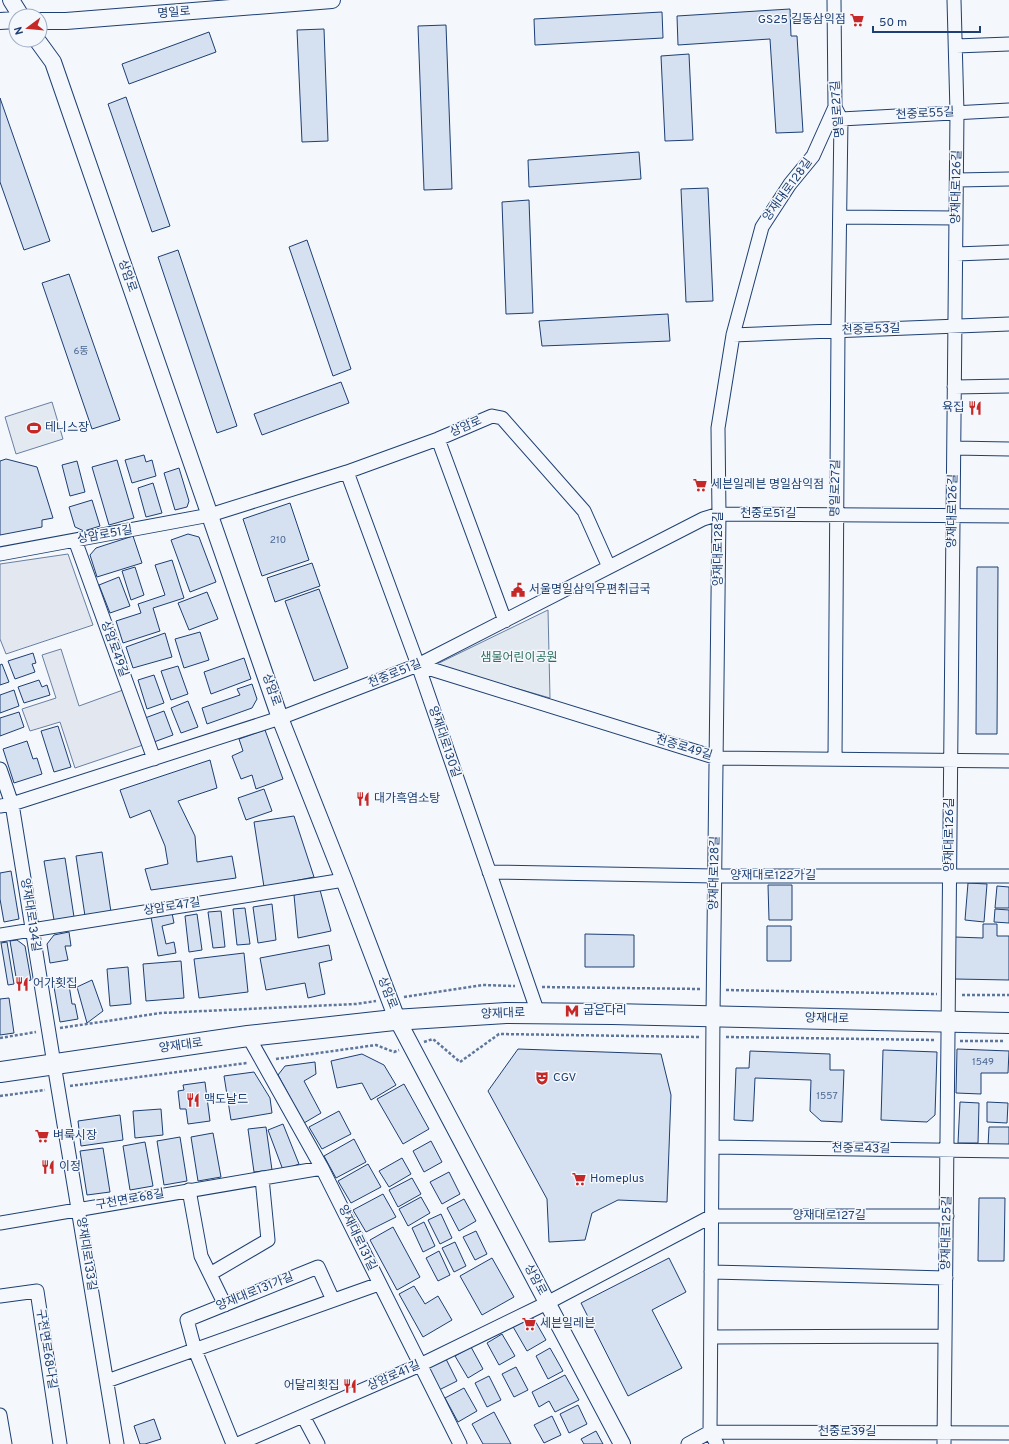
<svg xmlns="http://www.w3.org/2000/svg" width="1009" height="1444" viewBox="0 0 1009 1444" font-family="Overpass,'Noto Sans KR',sans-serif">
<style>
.green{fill:#e3e9f0;stroke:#687fa3}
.parking{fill:#e3e8f0;stroke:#687fa3}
.building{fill:#d5e0f0;stroke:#1d3f73}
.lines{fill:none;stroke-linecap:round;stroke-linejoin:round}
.minor-casing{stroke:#1d3f73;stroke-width:15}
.tertiary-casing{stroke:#1d3f73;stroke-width:18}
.primary-casing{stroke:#1d3f73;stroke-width:22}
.path{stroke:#5e769c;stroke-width:2.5;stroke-dasharray:3 2;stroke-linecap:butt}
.minor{stroke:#f4f7fb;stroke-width:13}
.tertiary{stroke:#f4f7fb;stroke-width:16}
.primary{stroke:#f4f7fb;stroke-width:20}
.labels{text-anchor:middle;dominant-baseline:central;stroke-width:3;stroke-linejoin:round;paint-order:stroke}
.number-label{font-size:10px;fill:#4b6792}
.street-label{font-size:12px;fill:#1d3f73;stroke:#f4f7fb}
.poi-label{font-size:12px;fill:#1d3f73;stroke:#f4f7fb;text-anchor:start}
.park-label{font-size:12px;fill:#2c6c60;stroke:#f4f7fb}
</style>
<rect width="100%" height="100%" fill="#f4f7fb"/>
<path class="green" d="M52,402l11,37 -47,15 -11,-37z
M548,610l2,88 -115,-33z"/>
<path class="parking" d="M68,554l25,71 -87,29 -6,-15v-75z
M61,649l18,57 44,-16 20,55 -68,23 -15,-46 -30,9 -8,-22 34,-11 -14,-43z"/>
<path class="building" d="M790,9l1,27h6l6,96 -27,1 -6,-94 -92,6 -1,-29z
M662,12l1,26 -128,7 -1,-26z
M446,25l6,164 -28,1 -6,-164z
M324,29l4,112 -26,1 -5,-112z
M209,32l7,20 -87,32 -7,-20z
M689,54l4,86 -28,1 -4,-85z
M126,97l44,129 -18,6 -44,-128z
M0,98l50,143 -26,9 -24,-68z
M639,152l2,27 -112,8 -1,-27z
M708,188l5,113 -27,1 -5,-113z
M529,200l4,113 -27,1 -4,-112z
M307,240l44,129 -18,7 -44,-129z
M178,250l59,176 -20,7 -59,-176z
M69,274l51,146 -28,9 -50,-146z
M668,314l2,27 -128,5 -3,-25z
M341,382l8,21 -87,32 -8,-21z
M144,455l2,7 6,-2 4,16 -24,7 -7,-23z
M6,459l31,8 16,51 -11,2v7l-42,8v-74z
M117,460l17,58 -25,7 -17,-58z
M77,461l8,31 -15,4 -8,-31z
M179,468l10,33 -2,6 -12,3 -11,-37z
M153,483l9,30 -16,4 -8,-29z
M92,500l8,26 -16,5 -9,-4 -6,-20z
M290,503l19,57 -47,16 -19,-57z
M188,534l11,3 17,45 -26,10 -19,-52z
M133,536l9,27 -45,14 -7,-22 6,-7z
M172,560l12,38 -31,10 7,23 -37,12 -7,-22 25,-8 -3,-9 27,-9 -10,-30z
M312,563l8,23 -45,16 -8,-24z
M135,567l9,28 -13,5 -9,-29z
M977,567h21l-1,167h-21z
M119,577l11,29 -20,7 -11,-28z
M319,589l29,79 -34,13 -29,-80z
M207,592l11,27 -29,11 -11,-27z
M200,632l9,28 -25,8 -9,-29z
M165,633l7,24 -39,11 -7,-21z
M33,653l3,10 -4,1 3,8 -20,7 -7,-18z
M244,658l7,21 -40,15 -7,-22z
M2,664l7,18 -9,3v-20z
M178,666l10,28 -17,6 -10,-29z
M154,675l10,28 -17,6 -9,-29z
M39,680l3,7 5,-2 3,10 -26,8 -6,-16z
M252,684l5,15 -5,9 -45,16 -5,-16 38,-13 -3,-6z
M14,690l5,16 -19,7v-18z
M188,701l10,26 -17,6 -10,-25z
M164,711l9,24 -19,7 -9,-24z
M19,712l5,15 -24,9v-18z
M58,726l13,41 -17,5 -13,-41z
M265,730l18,49 -27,10 -4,-14 -11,4 -9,-23 11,-5 -4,-12z
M27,741l6,18 4,-1 5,16 -28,9 -11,-34z
M210,760l7,28 -39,13 17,35 2,26 35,-6 4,22 -85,12 -6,-21 23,-5 -3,-18 -15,-36 -20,8 -10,-28z
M264,789l8,22 -26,9 -8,-22z
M294,816l20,61 -50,10 -10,-65z
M102,852l9,60 -26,4 -9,-60z
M65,858l9,59 -20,3 -10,-59z
M11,871l8,48 -15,3 -4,-23v-26z
M968,883l19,1 -3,38 -19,-2z
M768,885h24v35h-23z
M997,886l12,1v21h-14z
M320,890l11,41 -33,7 -4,-43z
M272,904l4,36 -18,3 -5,-36z
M245,908l5,36 -13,1 -4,-36z
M995,909l14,1v13l-15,-1z
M221,911l4,36 -12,1 -5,-36z
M172,913l2,10 -12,3 4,18 8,-2 2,11 -18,3 -7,-39z
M197,914l5,36 -13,2 -4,-36z
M983,924h14v12h12v44l-54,-1v-42l28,1z
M767,926h24v35h-24z
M69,932l2,14h-6l3,14 -18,3 -3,-19 7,-9z
M585,934l49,1v32h-49z
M17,940l8,6 6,34 -14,3 -7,-42z
M7,942l7,42 -6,1 -7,-42z
M329,945l3,15 -13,3 6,31 -17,4 -3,-15 -39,7 -6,-32z
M244,953l4,39 -49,6 -5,-39z
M181,961l3,37 -38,3 -3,-37z
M128,967l3,37 -21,2 -3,-37z
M68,979l4,25h3l3,15 -18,3 -7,-41z
M92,980l11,31 -16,12 -10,-36z
M9,998l5,35 -14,2v-36z
M518,1049l143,5 10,41 -4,107 -49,-2 -26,13 -7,27 -36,2 -2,-43 -59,-108z
M957,1049l52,2 -1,22h-27v21l-25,-1z
M883,1050l54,2 -2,63 -8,7 -46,-2z
M750,1051l80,3v16h14l-2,52 -21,-1 -11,-10 1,-31 -56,-2 -2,43 -19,-1 2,-52h13z
M362,1054l22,11 12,20 -25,15 -9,-17 -25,5 -6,-27z
M315,1062l1,12 -12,7 17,32 -17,10 -26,-48 7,-9z
M254,1072l16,26 2,15 -41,7 -7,-44z
M205,1082l5,39 -22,3 -2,-15h-6l-2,-18 6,-1 -1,-5z
M404,1084l25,45 -26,15 -26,-45z
M960,1102l19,1 -1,40h-20z
M987,1102l21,1 -1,20 -20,-1z
M161,1109l2,26 -28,3 -2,-27z
M339,1111l12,23 -29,15 -13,-22z
M120,1115l3,25 -42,6 -3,-25z
M283,1124l16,40 -16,6 -15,-40z
M266,1127l6,43 -18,2 -6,-43z
M989,1127h20v20l-21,-1z
M213,1133l8,44 -23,4 -7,-44z
M180,1137l7,44 -23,4 -7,-44z
M354,1139l12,23 -30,16 -12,-22z
M431,1141l11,21 -18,10 -11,-21z
M145,1142l8,44 -23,4 -7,-44z
M103,1148l7,44 -23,3 -7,-44z
M402,1158l9,16 -22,13 -10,-16z
M368,1164l13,23 -30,16 -13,-22z
M449,1172l11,22 -18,10 -12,-22z
M412,1178l9,16 -23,13 -9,-17z
M383,1194l13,23 -30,15 -13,-22z
M421,1197l9,16 -22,13 -9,-17z
M979,1198h26l-1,63h-26z
M464,1199l12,22 -17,10 -12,-23z
M441,1214l11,24 -12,6 -12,-24z
M424,1222l11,24 -12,6 -11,-24z
M393,1227l27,50 -23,13 -27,-50z
M476,1231l11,23 -12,6 -12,-23z
M455,1242l11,24 -12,6 -12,-24z
M439,1251l11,24 -12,6 -12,-23z
M492,1258l22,39 -32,18 -22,-39z
M669,1258l17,34 -34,18 30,58 -54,28 -47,-93z
M414,1286l11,18 13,-8 14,24 -29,17 -24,-43z
M527,1317l7,2 12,21 -19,11 -15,-26z
M502,1334l13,22 -16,9 -12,-22z
M471,1347l12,22 -15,9 -13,-22z
M550,1348l13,23 -15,8 -12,-23z
M446,1359l11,22 -18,9 -11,-22z
M516,1367l12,23 -14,7 -12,-23z
M565,1375l14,25 -24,12 -6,-11 -10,6 -7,-15z
M489,1376l12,24 -14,7 -12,-24z
M464,1388l13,23 -19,11 -13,-24z
M578,1405l9,19 -18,9 -9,-19z
M494,1412l17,32h-28l-11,-20z
M552,1416l9,19 -17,8 -10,-18z
M154,1419l7,20 -16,5h-5l-6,-18z
M596,1431l7,13h-19l-3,-5z"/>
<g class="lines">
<defs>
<path id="minor" d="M834,0l1,107 6,12 -3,212 -3,428
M956,46l53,-2
M841,119l168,-9
M957,180l52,-1
M840,217l116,1
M956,254l53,-2
M733,335l276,-11
M954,387l55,-1
M438,439l67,182
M954,448l55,1
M347,472l71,193 120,348
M75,540l79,219
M0,554l210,-39 137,-43 91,-33 54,-23 10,2 82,93 25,56
M418,665l299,93 292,3
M0,769l12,35 42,260 63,380
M0,806l12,-2 268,-86 138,-53 285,-146 16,-5 290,2
M489,872l226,4h294
M0,935l344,-55
M248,1036l74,132 138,276
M712,1147l297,4
M189,1190l12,66 24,49
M0,1223l322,-55
M711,1272l235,6
M210,1274l58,-34 -6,-62
M0,1296l37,-5 23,153
M711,1337l234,-1
M107,1381l272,-97
M0,1415l5,29
M303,1416l15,28
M233,1444l-38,-94 -8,-30 131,-53 15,33
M238,1444l182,-79 127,-62 165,-87h235
M688,1444l22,-12 299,1
M717,1444l-7,-12 3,-416 6,-502 -1,-86 15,-93 29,-108 28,-43 23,-28 22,-49
M944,1444l13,-1332 -3,-112"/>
<path id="tertiary" d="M11,0l10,16
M0,21l16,-1
M40,21h26l266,-21
M37,40l16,22 227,656 64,162 53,139 225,425"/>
<path id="primary" d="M0,1072l248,-36 146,-16 112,-7 106,1 397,9"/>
</defs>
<use href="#minor" class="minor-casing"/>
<use href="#tertiary" class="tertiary-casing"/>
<use href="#primary" class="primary-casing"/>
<path class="path" d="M542,987l159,2
M726,990l211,4
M962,995h47
M404,997l79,-12 32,1
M60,1028l101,-15 195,-9 20,-3
M726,1037l209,3
M0,1038l36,-6
M960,1041h43
M424,1042l9,-3 27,23 39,-28 202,3
M276,1059l100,-14 18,7 5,-2
M70,1086l177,-23
M0,1096l45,-6"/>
<use href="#minor" class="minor"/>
<use href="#tertiary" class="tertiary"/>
<use href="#primary" class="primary"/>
</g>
<defs>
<symbol id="supermarket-bare" viewBox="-9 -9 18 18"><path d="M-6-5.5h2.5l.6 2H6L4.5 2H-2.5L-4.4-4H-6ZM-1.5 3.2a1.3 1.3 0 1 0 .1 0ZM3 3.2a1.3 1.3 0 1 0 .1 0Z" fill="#c62828" stroke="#f4f7fb" stroke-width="2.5" paint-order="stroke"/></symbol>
<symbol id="restaurant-bare" viewBox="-9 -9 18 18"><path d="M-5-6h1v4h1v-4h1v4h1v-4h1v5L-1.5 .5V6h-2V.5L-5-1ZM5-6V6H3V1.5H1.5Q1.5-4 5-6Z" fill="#c62828" stroke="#f4f7fb" stroke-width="2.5" paint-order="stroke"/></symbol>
<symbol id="stadium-bare" viewBox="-9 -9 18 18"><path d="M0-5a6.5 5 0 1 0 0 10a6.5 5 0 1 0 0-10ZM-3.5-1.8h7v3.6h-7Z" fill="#c62828" stroke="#f4f7fb" stroke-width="2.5" paint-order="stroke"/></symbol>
<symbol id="civic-bare" viewBox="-9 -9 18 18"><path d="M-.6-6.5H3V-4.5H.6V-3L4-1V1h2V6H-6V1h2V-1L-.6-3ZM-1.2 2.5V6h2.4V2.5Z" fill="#c62828" stroke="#f4f7fb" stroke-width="2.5" paint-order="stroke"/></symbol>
<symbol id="metro-bare" viewBox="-9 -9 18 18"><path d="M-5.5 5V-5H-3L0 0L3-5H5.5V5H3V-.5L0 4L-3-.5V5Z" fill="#c62828" stroke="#f4f7fb" stroke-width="2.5" paint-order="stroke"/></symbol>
<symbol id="theatre-bare" viewBox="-9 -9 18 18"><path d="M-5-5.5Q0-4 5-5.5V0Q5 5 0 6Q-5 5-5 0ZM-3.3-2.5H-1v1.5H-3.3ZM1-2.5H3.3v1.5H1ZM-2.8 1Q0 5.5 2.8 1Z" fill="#c62828" stroke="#f4f7fb" stroke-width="2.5" paint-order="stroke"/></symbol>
</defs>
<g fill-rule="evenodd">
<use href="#supermarket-bare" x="847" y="10" width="20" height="20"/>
<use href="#restaurant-bare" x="965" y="398" width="20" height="20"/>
<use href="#stadium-bare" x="24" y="418" width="20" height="20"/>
<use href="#supermarket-bare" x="690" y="475" width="20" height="20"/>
<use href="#civic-bare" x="508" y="580" width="20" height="20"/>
<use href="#restaurant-bare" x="353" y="789" width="20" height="20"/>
<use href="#restaurant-bare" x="12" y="974" width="20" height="20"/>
<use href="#metro-bare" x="562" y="1001" width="20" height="20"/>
<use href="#theatre-bare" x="532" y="1068" width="20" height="20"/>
<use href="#restaurant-bare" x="183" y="1090" width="20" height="20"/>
<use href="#supermarket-bare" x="32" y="1126" width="20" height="20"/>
<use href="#restaurant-bare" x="38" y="1157" width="20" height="20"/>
<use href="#supermarket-bare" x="569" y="1169" width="20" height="20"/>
<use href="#supermarket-bare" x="519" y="1314" width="20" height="20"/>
<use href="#restaurant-bare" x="340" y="1376" width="20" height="20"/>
</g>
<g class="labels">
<g class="number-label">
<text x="81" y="351">6동</text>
<text x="278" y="540">210</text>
<text x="983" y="1062">1549</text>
<text x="827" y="1096">1557</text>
</g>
<g class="street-label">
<text transform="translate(174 13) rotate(-5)">명일로</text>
<text transform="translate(838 109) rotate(-95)">명일로27길</text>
<text transform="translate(925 114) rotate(-3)">천중로55길</text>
<text transform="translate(957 187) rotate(-89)">양재대로126길</text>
<text transform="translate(788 190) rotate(-54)">양재대로128길</text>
<text transform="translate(127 276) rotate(71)">상암로</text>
<text transform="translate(871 330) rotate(-2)">천중로53길</text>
<text transform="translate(466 427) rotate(-24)">상암로</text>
<text transform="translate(836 488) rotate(-89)">명일로27길</text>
<text transform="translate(953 511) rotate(-89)">양재대로126길</text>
<text x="768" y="514">천중로51길</text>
<text transform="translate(105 535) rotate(-10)">상암로51길</text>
<text transform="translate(719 549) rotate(-90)">양재대로128길</text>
<text transform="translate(114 649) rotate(70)">상암로49길</text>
<text transform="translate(395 674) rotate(-22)">천중로51길</text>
<text transform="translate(271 690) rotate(71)">상암로</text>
<text transform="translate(444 742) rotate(71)">양재대로130길</text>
<text transform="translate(684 748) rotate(17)">천중로49길</text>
<text transform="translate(950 835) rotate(-90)">양재대로126길</text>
<text transform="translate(715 873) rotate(-89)">양재대로128길</text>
<text x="773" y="876">양재대로122가길</text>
<text transform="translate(172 907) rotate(-9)">상암로47길</text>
<text transform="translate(30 915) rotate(81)">양재대로134길</text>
<text transform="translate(387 993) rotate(69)">상암로</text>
<text transform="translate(503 1014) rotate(-2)">양재대로</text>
<text transform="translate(827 1019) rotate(1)">양재대로</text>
<text transform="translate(181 1046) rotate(-8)">양재대로</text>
<text transform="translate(861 1149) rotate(1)">천중로43길</text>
<text transform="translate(130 1200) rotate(-10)">구천면로68길</text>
<text x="829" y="1216">양재대로127길</text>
<text transform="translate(947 1233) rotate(-89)">양재대로125길</text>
<text transform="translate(357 1238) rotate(64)">양재대로131길</text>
<text transform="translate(86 1254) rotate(81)">양재대로133길</text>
<text transform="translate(535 1280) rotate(62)">상암로</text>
<text transform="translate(255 1292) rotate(-22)">양재대로131가길</text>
<text transform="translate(46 1349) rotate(81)">구천면로68나길</text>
<text transform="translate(394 1376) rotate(-24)">상암로41길</text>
<text x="847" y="1432">천중로39길</text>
</g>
<g class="poi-label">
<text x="846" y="20" text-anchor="end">GS25 길동삼익점</text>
<text x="964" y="408" text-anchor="end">육집</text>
<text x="45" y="428">테니스장</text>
<text x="711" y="485">세븐일레븐 명일삼익점</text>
<text x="529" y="590">서울명일삼익우편취급국</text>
<text x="374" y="799">대가흑염소탕</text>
<text x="33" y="984">어가횟집</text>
<text x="583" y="1011">굽은다리</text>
<text x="553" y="1078">CGV</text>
<text x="204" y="1100">맥도날드</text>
<text x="53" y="1136">벼룩시장</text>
<text x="59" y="1167">이정</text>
<text x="590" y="1179">Homeplus</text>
<text x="540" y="1324">세븐일레븐</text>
<text x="339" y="1386" text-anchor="end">어달리횟집</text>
</g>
<g class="park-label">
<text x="519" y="658">샘물어린이공원</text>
</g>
</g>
<g transform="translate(28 28) rotate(254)"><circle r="19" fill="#f4f7fb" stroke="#9eadc5"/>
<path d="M0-3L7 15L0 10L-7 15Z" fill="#c62828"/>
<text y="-6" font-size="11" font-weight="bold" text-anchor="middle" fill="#1d3f73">N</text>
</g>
<path d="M873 26v6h107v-6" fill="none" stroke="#1d3f73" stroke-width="2"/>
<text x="879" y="26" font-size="12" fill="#1d3f73" stroke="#f4f7fb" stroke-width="3" paint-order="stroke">50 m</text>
</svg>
